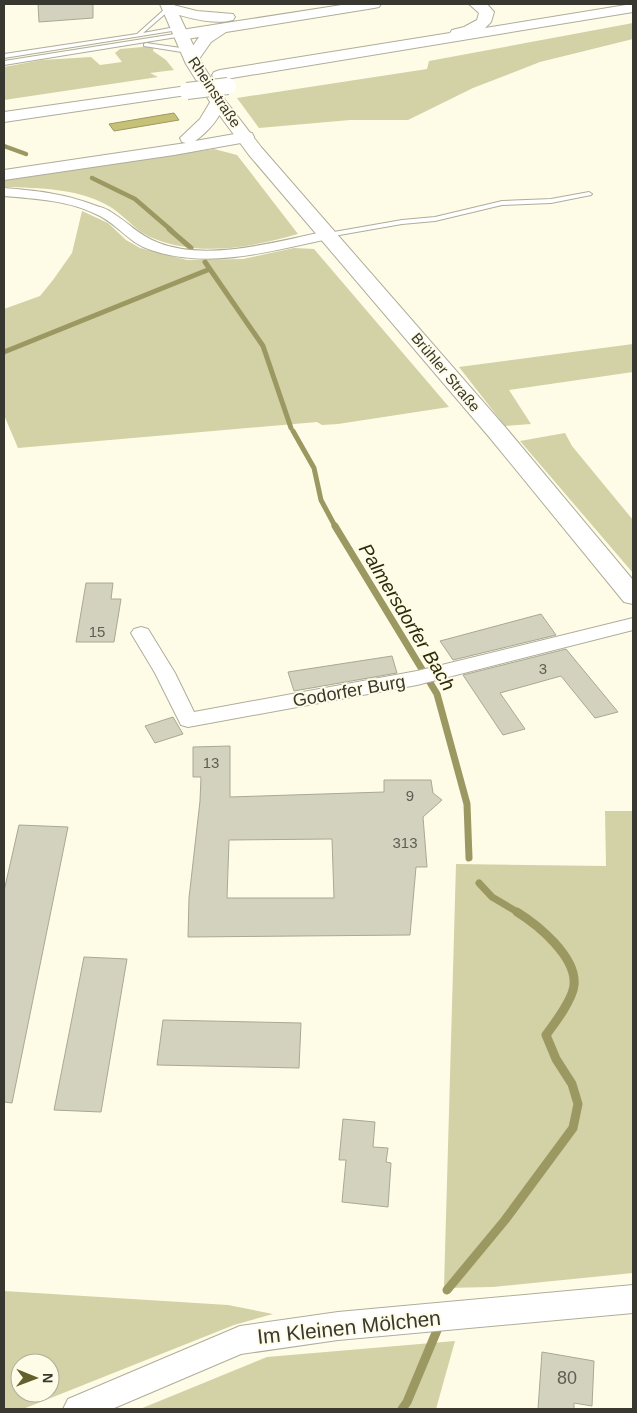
<svg xmlns="http://www.w3.org/2000/svg" width="637" height="1413" viewBox="0 0 637 1413" font-family="Arial,sans-serif">
<style>
.green{fill:#d3d1a6;fill-rule:evenodd}
.water{fill:#c7c178;stroke:#9c9862}
.lines{fill:none;stroke-linecap:round;stroke-linejoin:round}
.stream-far3{stroke:#9c9862;stroke-width:4.5}
.stream-far2{stroke:#9c9862;stroke-width:5}
.stream-far1{stroke:#9c9862;stroke-width:7}
.stream{stroke:#9c9862;stroke-width:9}
.building{fill:#d3d2be;stroke:#a9a894;fill-rule:evenodd}
.lane-casing{stroke:#afad9a;stroke-width:2}
.street-casing{stroke:#afad9a;stroke-width:2}
.secondary-casing{stroke:#afad9a;stroke-width:2}
.highway-casing{stroke:#afad9a;stroke-width:2}
.lane{fill:#fff;fill-rule:evenodd}
.street{fill:#fff;fill-rule:evenodd}
.secondary{fill:#fff;fill-rule:evenodd}
.highway{fill:#fff;fill-rule:evenodd}
.highway-bridge-casing{stroke:#afad9a;stroke-width:18;stroke-linecap:butt}
.highway-bridge{stroke:#fff;stroke-width:16}
.labels{text-anchor:middle;dominant-baseline:central;stroke-width:4;stroke-linejoin:round;paint-order:stroke}
.far-street-label{font-size:15px;fill:#393830;stroke:#fefce7}
.number-label{font-size:15px;fill:#605e54}
.street-label{font-size:18px;fill:#393830;stroke:#fefce7}
.near-number-label{font-size:18px;fill:#605e54}
.water-label{font-size:19px;font-style:italic;fill:#2d2a09;stroke:#fefce7}
.near-street-label{font-size:21px;fill:#393830;stroke:#fefce7}
</style>
<rect width="100%" height="100%" fill="#fefce7"/>
<path class="green" d="M633,23v16l-93,23 -67,26 -65,32h-58l-91,8 -22,-30 190,-29 2,-8z
M154,46l-1,5 13,9 8,10 -24,3 8,4 -154,23v-33l38,-7 49,-3 9,8 22,-3 -7,-9 5,-4z
M214,149l23,6 61,79c-46,13 -97,23 -143,5 -18,-6 -28,-21 -43,-31 -31,-20 -73,-20 -108,-21v-8z
M82,211l26,12 18,17 14,8 47,12 56,-1 51,-11 20,1 135,158 -111,17 -16,1 -5,-3 -299,26 -14,-33v-106l36,-13 13,-16 19,-27z
M633,344v28l-124,18 22,34 -26,2 -46,-59z
M565,433l7,13 61,74v53l-113,-132z
M605,811h28v462l-140,14 -49,1 12,-424 150,2z
M4,1291l224,14 45,9 -39,11 -211,84h-19zM20,1363h30v30h-30z
M455,1341l-19,68h-296l127,-52z"/>
<path class="water" d="M174,113l5,7 -65,11 -5,-7z"/>
<g class="lines">
<path class="stream-far3" d="M4,146l22,8
M92,178l43,21 36,31"/>
<path class="stream-far2" d="M169,229l22,19
M205,262l58,84 28,82
M4,352l206,-83
M293,431l21,37 7,32 15,28"/>
<path class="stream-far1" d="M335,526l102,168 30,110 2,54
M479,883l13,14 27,16"/>
<path class="stream" d="M447,1290l58,-70 68,-92 5,-24 -6,-20 -16,-25 -10,-24c9,-12 27,-36 28,-50 3,-28 -36,-60 -57,-73
M402,1409l5,-7 31,-74"/>
</g>
<path class="building" d="M38,4h55v14l-54,4z
M86,583h27l-2,16h10l-7,43h-38z
M541,614l15,21 -103,25 -13,-19z
M566,649l52,63 -23,6 -34,-42 -61,17 25,36 -22,6 -40,-60z
M392,656l5,17 -103,18 -6,-19z
M173,717l10,17 -28,9 -10,-17z
M230,746v51l154,-5v-12h47l2,13 9,7 -19,17 4,50h-11l-6,68 -222,2 1,-39 11,-97 1,-24h-8v-30zM332,839l2,59h-107l2,-58z
M19,825l49,2 -56,276 -8,-1v-211z
M84,957l43,2 -26,153 -47,-2z
M163,1020l138,3 -2,45 -142,-3z
M343,1119l32,3 -2,25 15,1 -2,14 5,1 -3,44 -46,-5 4,-42h-7z
M542,1352l52,9 -2,45 -18,-3v6h-36z"/>
<g class="lines">
<defs>
<path id="lane" d="M167,7l5,1 -29,25 27,-5 2,1v2l-168,27v-4l133,-20z
M181,33l3,2 -1,1 -179,29v-4z
M146,43l42,6 3,2 -3,2 -44,-7v-2z
M589,192l3,2 -1,1 -40,8 -49,2 -67,16 -33,3 -74,13 -3,-2 3,-2 74,-13 33,-3 67,-16 49,-2z"/>
<path id="street" d="M4,188c33,3 59,5 90,17 5,2 12,3 17,7 17,10 28,24 48,31 49,19 119,-2 169,-12l7,4 -7,4c-57,12 -119,31 -177,11 -22,-7 -32,-24 -51,-34 -31,-16 -63,-17 -96,-20z
M633,618v12l-216,55 -229,42 -7,-2 -26,-52 -24,-40 3,-4 7,-2 7,2 27,44 19,39 223,-41z
M633,1285v28l-295,27 -97,14 -129,55h-49l5,-10 172,-73 98,-14z"/>
<path id="secondary" d="M160,4h14l28,60 23,36 36,47 245,281 127,152v24l-9,-2 -134,-164 -241,-283 -37,-50 -26,-41z"/>
<path id="highway" d="M169,4l28,7 36,3 2,3 -2,3c-22,6 -48,-4 -69,-9l-2,-3 2,-3z
M348,4h33l-2,3 -5,1 -148,24 -15,10 -14,20h-10l-3,-3 15,-22 -18,3 -5,-2 -3,-3 3,-3 5,-2z
M469,4h18l7,8 -3,10 -6,6 147,-24 1,8 -413,68 -6,-2 -2,-3 2,-3 6,-2 230,-37 2,-3 12,-3 13,-7 2,-7z
M187,86l6,2 2,3 -2,3 -189,28v-10z
M218,97l6,2 2,3c-7,17 -17,29 -31,39l51,-9 6,1 2,4 -2,4 -78,14 -170,25v-10l182,-27 -4,-1 -2,-4 20,-19 12,-20z"/>
</defs>
<use href="#lane" class="lane-casing"/>
<use href="#street" class="street-casing"/>
<use href="#secondary" class="secondary-casing"/>
<use href="#highway" class="highway-casing"/>
<use href="#lane" class="lane"/>
<use href="#street" class="street"/>
<use href="#secondary" class="secondary"/>
<use href="#highway" class="highway"/>
<defs>
<path id="highway-bridge" d="M187,91l41,-5"/>
</defs>
<use href="#highway-bridge" class="highway-bridge-casing"/>
<use href="#highway-bridge" class="highway-bridge"/>
</g>
<g class="labels">
<g class="far-street-label">
<text transform="translate(215 92) rotate(56)">Rheinstraße</text>
<text transform="translate(446 372) rotate(50)">Brühler Straße</text>
</g>
<g class="number-label">
<text x="97" y="631">15</text>
<text x="543" y="668">3</text>
<text x="211" y="762">13</text>
<text x="410" y="795">9</text>
<text x="405" y="842">313</text>
</g>
<g class="street-label">
<text transform="translate(349 691) rotate(-10)">Godorfer Burg</text>
</g>
<g class="near-number-label">
<text x="567" y="1378">80</text>
</g>
<g class="water-label">
<text transform="translate(407 617) rotate(59)">Palmersdorfer Bach</text>
</g>
<g class="near-street-label">
<text transform="translate(349 1327) rotate(-6)">Im Kleinen Mölchen</text>
</g>
</g>
<rect width="637" height="1413" fill="none" stroke="#393830" stroke-width="10"/>
<g transform="translate(35 1378) rotate(91)"><circle r="24" fill="#fefce7" stroke="#afae9e"/>
<path d="M0-4L9 19L0 12L-9 19Z" fill="#64602d"/>
<text y="-8" font-size="14" font-weight="bold" text-anchor="middle" fill="#393830">N</text>
</g>
</svg>
